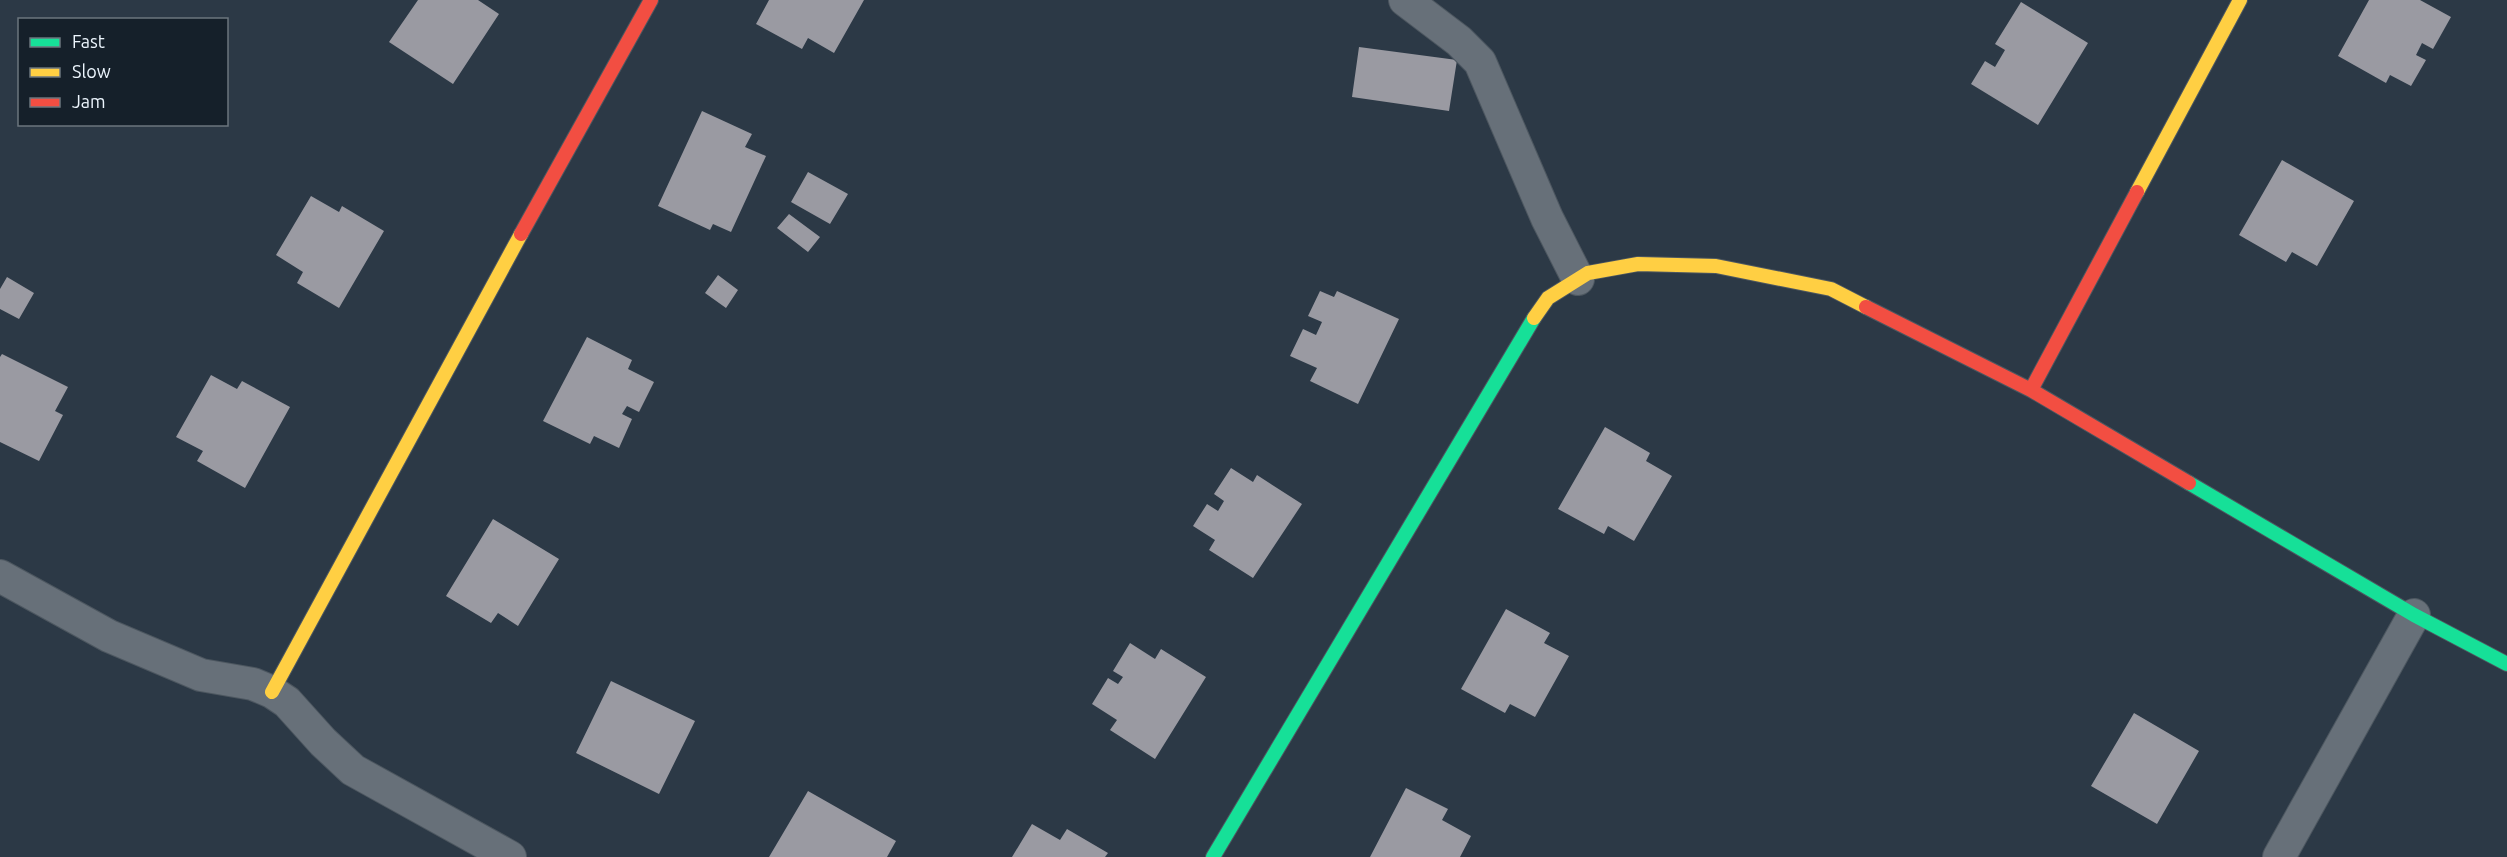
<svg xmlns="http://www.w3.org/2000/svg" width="2507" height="857" viewBox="0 0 2507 857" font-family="Ubuntu,sans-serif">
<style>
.building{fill:#9a9aa2}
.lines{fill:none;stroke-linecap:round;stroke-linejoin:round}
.street-casing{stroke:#4d5760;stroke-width:34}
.fast-casing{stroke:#4d5760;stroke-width:16}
.slow-casing{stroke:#4d5760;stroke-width:16}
.jam-casing{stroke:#4d5760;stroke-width:16}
.street{stroke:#677079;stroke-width:32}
.fast{stroke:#16e098;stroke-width:14}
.slow{stroke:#ffcf43;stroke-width:14}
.jam{stroke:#f24e42;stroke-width:14}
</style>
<rect width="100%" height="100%" fill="#2c3946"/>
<path class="building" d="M418,0h60l21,14 -46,70 -64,-42z
M769,0h95l-30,53 -26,-15 -6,11 -46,-25z
M2369,0h51l31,17 -18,32 -11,-6 -6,12 10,5 -15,26 -21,-11 -4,8 -48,-27z
M2021,2l67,41 -50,82 -67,-41 14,-23 10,6 10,-17 -10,-6z
M1359,47l98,13 -8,51 -97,-14z
M702,111l50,23 -7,13 21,9 -35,76 -18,-8 -3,6 -52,-24z
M2282,160l72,41 -37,65 -25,-14 -6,10 -47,-27z
M808,172l40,22 -18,30 -39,-22z
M311,196l28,16 3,-6 42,25 -45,77 -42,-25 6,-11 -27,-17z
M789,214l31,23 -12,15 -31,-24z
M718,275l20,15 -12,18 -21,-15z
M7,277l27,16 -15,26 -19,-10v-20z
M1320,291l14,6 3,-6 62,28 -41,85 -48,-23 7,-13 -27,-12 13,-27 13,6 6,-13 -14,-6z
M587,337l45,23 -4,9 26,13 -15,30 -12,-6 -5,8 10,5 -13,29 -25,-12 -4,8 -47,-23z
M2,354l66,33 -13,24 8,4 -24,46 -39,-19v-85z
M211,375l26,14 5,-8 48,26 -45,81 -48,-27 6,-10 -27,-14z
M1605,427l45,26 -4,8 26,15 -38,65 -26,-15 -4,8 -46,-25z
M1231,468l22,14 4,-7 45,29 -49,74 -44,-28 6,-10 -22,-14 14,-22 11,7 6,-10 -10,-7z
M493,519l66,40 -41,67 -20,-13 -7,10 -45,-27z
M1506,609l44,24 -6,10 25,13 -34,61 -25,-13 -5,9 -44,-24z
M1130,643l25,16 6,-10 45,28 -51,82 -45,-29 7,-10 -25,-16 16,-26 10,6 5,-7 -10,-6z
M611,681l84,40 -36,73 -83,-41z
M2134,713l65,38 -42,73 -66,-38z
M1406,788l42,21 -6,11 29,16 -11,21h-90z
M808,791l88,50 -9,16h-118z
M1032,824l28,16 7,-11 41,24 -3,4h-93z"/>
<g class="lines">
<defs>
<path id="street" d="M1405,0l54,41 21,21 67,156 31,61
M0,576l109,60 92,39 52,9 19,8 15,10 36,40 30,28 157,87
M2279,857l135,-242"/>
<path id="fast" d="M2189,483l225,132 93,49
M1213,857l321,-539"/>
<path id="slow" d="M2137,192l103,-192
M1534,318l14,-20 40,-25 50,-9 78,2 115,23 35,18
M272,692l249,-458"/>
<path id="jam" d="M521,234l130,-234
M1866,307l165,83 158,93
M2031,390l106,-198"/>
</defs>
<use href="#street" class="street-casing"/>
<use href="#fast" class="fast-casing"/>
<use href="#slow" class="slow-casing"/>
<use href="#jam" class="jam-casing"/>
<use href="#street" class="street"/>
<use href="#fast" class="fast"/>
<use href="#slow" class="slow"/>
<use href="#jam" class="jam"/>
</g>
<rect x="18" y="18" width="210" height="108" fill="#15202a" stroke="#6b757e" stroke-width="1.5"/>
<rect x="30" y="38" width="30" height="9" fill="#16e098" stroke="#6b757e" stroke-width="1.5"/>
<text x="72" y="48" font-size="18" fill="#ecf5fd">Fast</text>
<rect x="30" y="68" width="30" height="9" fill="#ffcf43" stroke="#6b757e" stroke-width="1.5"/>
<text x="72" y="78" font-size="18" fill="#ecf5fd">Slow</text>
<rect x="30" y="98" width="30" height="9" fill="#f24e42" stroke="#6b757e" stroke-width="1.5"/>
<text x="72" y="108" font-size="18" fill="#ecf5fd">Jam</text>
</svg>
